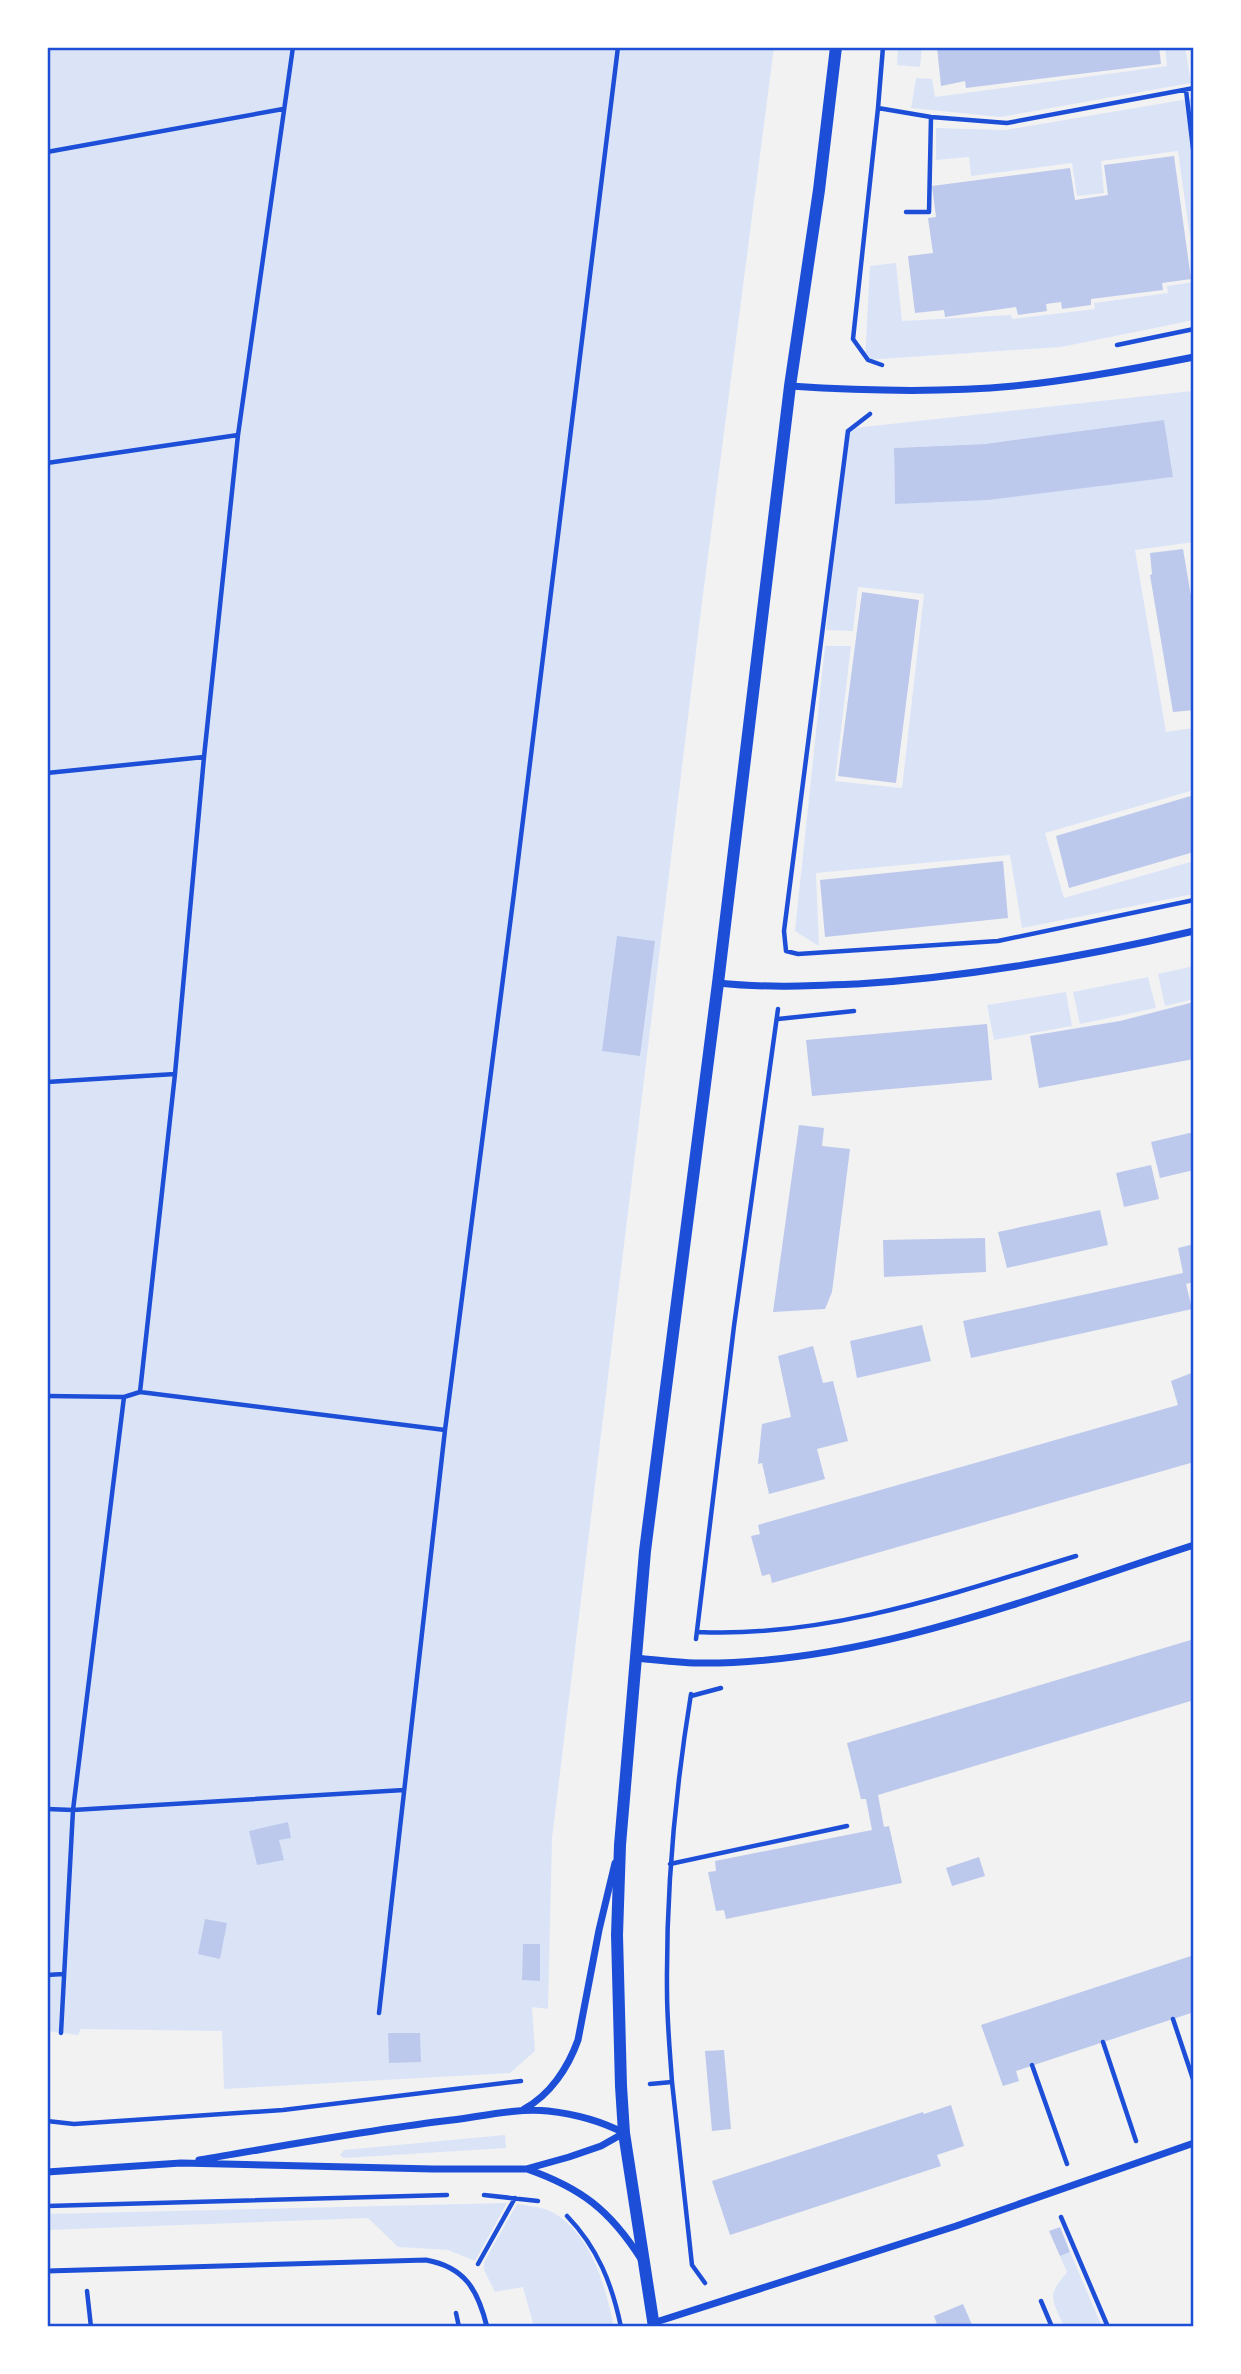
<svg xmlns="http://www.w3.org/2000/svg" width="1241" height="2374" viewBox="0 0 1241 2374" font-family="'Open Sans',sans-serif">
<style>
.green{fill:#dbe4f7;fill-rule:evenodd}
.building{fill:#bdc9ec}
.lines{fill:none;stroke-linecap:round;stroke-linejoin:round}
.path{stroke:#1d4ed8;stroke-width:4.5}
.service{stroke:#1d4ed8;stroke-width:5}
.minor{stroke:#1d4ed8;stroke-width:7}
.tertiary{stroke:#1d4ed8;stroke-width:12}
.neatline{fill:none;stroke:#1d4ed8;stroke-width:2.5}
</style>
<rect width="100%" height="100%" fill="#f2f2f2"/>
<path class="green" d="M47,47h727l-73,563 -149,1229 -4,170 -16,-2 3,44 -25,22 -286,16 -2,-58 -141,-2 -3,6 -31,-4z
M898,47h24l-2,20 -23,-2z
M1165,47h20l6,36 -190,34 -90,-9 5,-30 16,1 3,18 232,-31z
M1194,98v168l-16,-115 -77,10 3,32 -27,3 -5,-33 -101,13 -2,-19 -33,3v-32l69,2z
M896,263l6,58 109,-6 1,4 83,-10 -1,-6 74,-10 -1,-7 27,-4v38l-133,27 -196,13 5,-94z
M1192,391l2,151 -59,8 31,182 28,-4v62l-149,43 19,65 130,-37v33l-172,34 -12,-73 -194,18 3,73 -24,-15 30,-285h26l-16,135 67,7 22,-194 -66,-7 -5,44 -27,-1 19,-201zM1164,421l9,56 -278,27 -1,-56 91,-4z
M1194,966v33l-29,7 -7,-32z
M1148,977l8,31 -76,16 -7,-32z
M1066,992l6,34 -78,14 -7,-35z
M505,2135l1,13 -162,10 -4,-3 4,-5z
M507,2203l-32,58 -27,-11 -50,-3 -30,-29 -321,12v-16z
M517,2204c13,2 26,3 37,9 39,24 51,73 60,114h-80l-11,-40 -28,5 -11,-22v-8z
M1070,2252l32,75h-38c-12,-29 -18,-30 3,-55l-7,-16z"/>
<path class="building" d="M937,47h222l2,17 -195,24 -1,-7 -24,5z
M1174,156l17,123 -29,4 1,7 -72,9v6l-29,4 -1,-7 -15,2 1,7 -29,4 -2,-8 -71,10 -1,-7 -29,3 -7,-57 25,-3 -5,-35 8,-1 -4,-31 138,-18 5,32 33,-5 -4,-30z
M1164,420l9,57 -185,23 -93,4 -1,-56 91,-4z
M1183,549l11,65v96l-21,2 -23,-137 2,-1 -2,-21z
M862,592l57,8 -23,183 -58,-7z
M1194,795v57l-125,36 -13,-52z
M1003,861l5,57 -183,19 -5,-57z
M617,936l38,5 -15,115 -38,-5z
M1194,1002v57l-155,29 -9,-52 90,-15z
M987,1024l5,56 -180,16 -6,-56z
M799,1125l25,3 -2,18 28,3 -18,143 -7,17 -52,3z
M1194,1132v38l-34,8 -9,-36z
M1151,1165l8,34 -35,8 -8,-34z
M1100,1210l8,35 -101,23 -9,-36z
M985,1238l1,34 -102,5 -1,-37z
M1194,1244v38l-8,2 6,25 -221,49 -8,-37 220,-48 -5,-25z
M922,1325l9,36 -74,17 -7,-37z
M813,1346l10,37 10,-2 15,60 -31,8 8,30 -56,15 -7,-31 -4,1 4,-40 29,-7 -13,-61z
M1194,1372v90l-422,121 -2,-9 -8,2 -11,-40 9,-2 -2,-9 420,-120 -7,-24z
M1194,1639v61l-316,95 6,32 5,-1 13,57 -176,36 -2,-9 -8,1 -8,-39 8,-1 -1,-10 157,-31 -6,-31h-5l-14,-56z
M288,1822l3,16 -12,2 5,20 -27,5 -8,-34z
M979,1857l6,19 -33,10 -6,-18z
M205,1919l22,4 -7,36 -22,-5z
M523,1944h17v37l-18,-1z
M1194,1955v57l-178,59 3,10 -16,5 -22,-61z
M388,2033h32l1,29 -32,1z
M724,2050l7,79 -19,2 -7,-80z
M951,2105l13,41 -27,9 4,11 -211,69 -18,-54 211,-69 1,2z
M1060,2227l10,25 -10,4 -11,-25z
M963,2304l10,23h-35l-4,-11z"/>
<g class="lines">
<path class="path" d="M1186,90l8,67
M878,108l5,-61
M47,152l236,-43
M906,212h23l2,-95
M1117,345l77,-16
M882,365l-14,-5 -15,-21 25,-231 53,9 76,6 187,-35
M870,414l-22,17 -64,500 2,20 12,3 200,-13 196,-41
M47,463l191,-28
M47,773l157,-16
M778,1019l76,-8
M47,1082l128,-8
M140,1392l305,38
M47,1396l77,1
M698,1632c129,6 257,-39 378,-76
M696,1639l38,-313 44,-317
M691,1696l30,-8
M47,1809l26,1 331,-20
M670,1864l177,-38
M47,1975l16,-1
M379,2013l66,-583 69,-537 104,-846
M1173,2019l21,63
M61,2033l12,-223 51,-413 16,-5 35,-318 29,-317 34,-322 55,-388
M1103,2042l33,99
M1032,2065l35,99
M672,2082l20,183 13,18
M650,2084l22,-2c-2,-30 -5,-60 -5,-91 -1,-99 8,-199 24,-297
M47,2121l27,3 209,-14 238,-29
M484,2195l54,6
M47,2206l400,-11
M567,2216c31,32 45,68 54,111
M1061,2217l47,110
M478,2264l37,-66
M87,2291l4,36
M1041,2301l11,26
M456,2313l3,14"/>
<path class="service" d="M47,2271l379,-11c39,7 52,30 61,67"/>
<path class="minor" d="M790,386c75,5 150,7 224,0 61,-6 120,-17 180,-29
M718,983c47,5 92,3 139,1 113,-7 226,-27 337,-53
M636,1658c19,2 39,4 58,5 168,3 342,-67 500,-118
M524,2109c26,-14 44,-41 54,-69l21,-110 16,-67
M199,2160c84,-14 168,-30 253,-40 31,-4 64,-12 96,-9 27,3 51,9 76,22
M527,2169c54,19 83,41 114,90
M47,2172l134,-9 252,6h93l43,-12 32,-11 23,-13
M653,2323l303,-97 238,-83"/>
<path class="tertiary" d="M654,2327l-30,-194 -3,-47 -4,-151 3,-90 25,-294 73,-568 72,-597 29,-196 17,-143"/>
</g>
<rect width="1241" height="2374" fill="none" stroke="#ffffff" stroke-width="98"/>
<rect x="49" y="49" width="1143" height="2276" class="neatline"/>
</svg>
